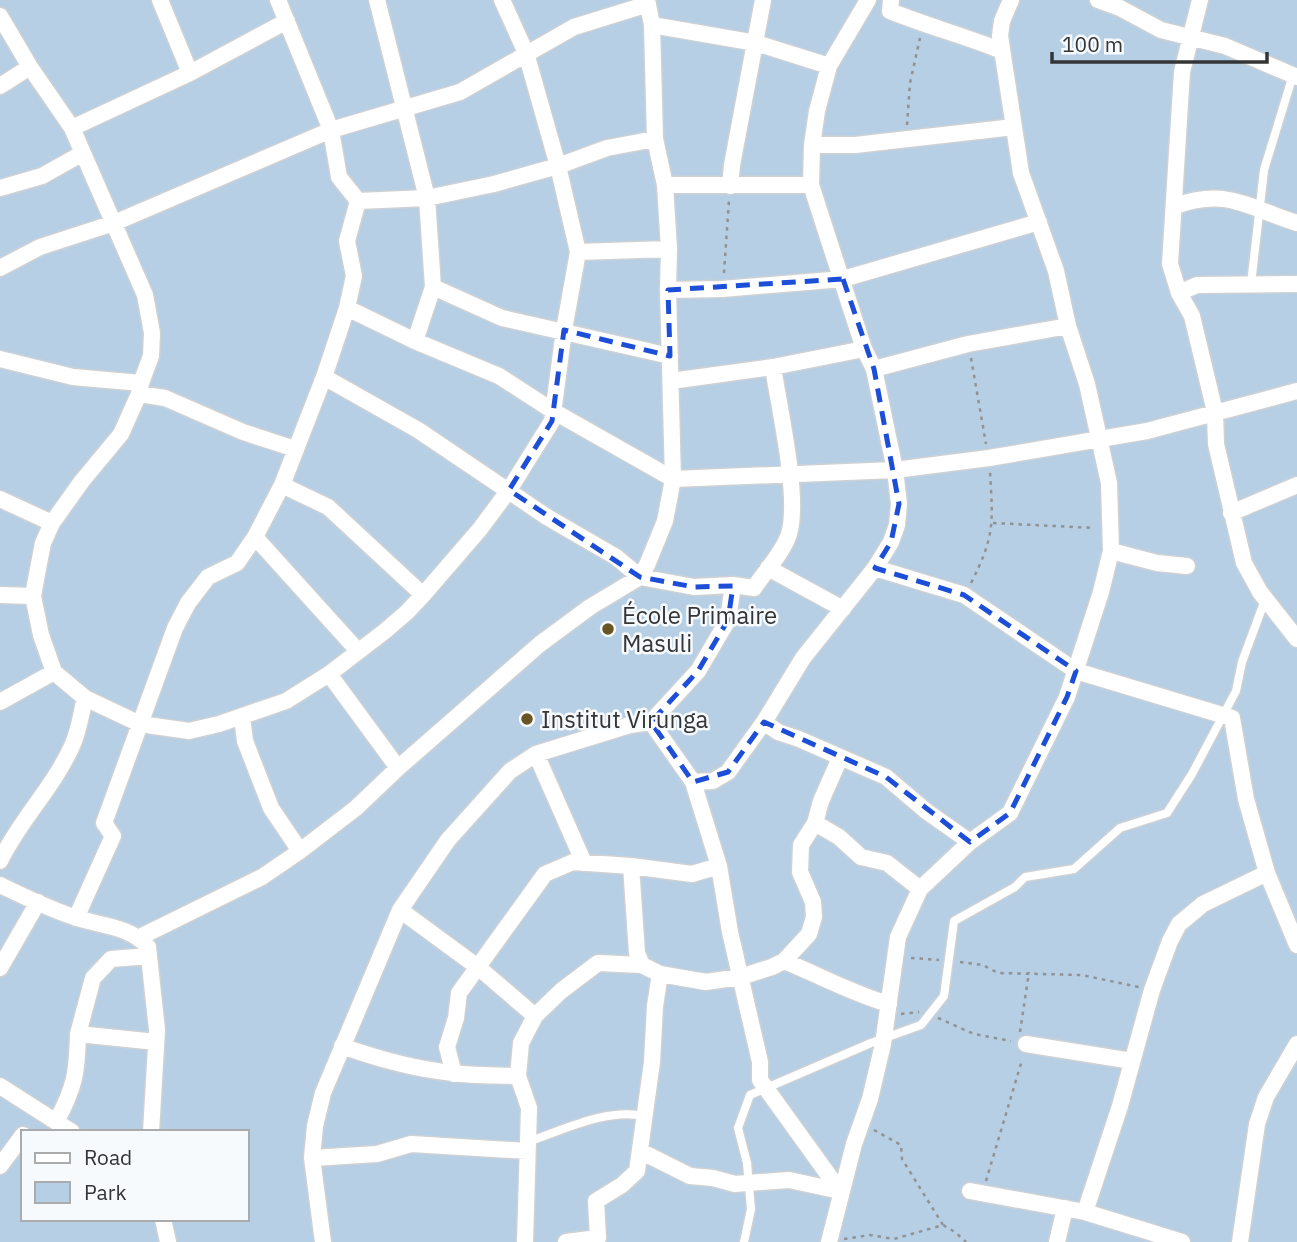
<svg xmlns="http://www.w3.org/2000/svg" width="1297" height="1242" viewBox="0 0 1297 1242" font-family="'IBM Plex Sans',sans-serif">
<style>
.green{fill:#b6cfe5;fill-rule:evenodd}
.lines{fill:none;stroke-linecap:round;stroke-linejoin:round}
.service-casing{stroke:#ced1d4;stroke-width:11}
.minor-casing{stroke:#ced1d4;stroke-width:19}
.path{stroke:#909294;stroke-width:2.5;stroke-dasharray:3.5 5;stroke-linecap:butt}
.service{stroke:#fff;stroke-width:8}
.minor{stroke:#fff;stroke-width:16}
.marked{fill:none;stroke:#1d4ed8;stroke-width:5;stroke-dasharray:14 9;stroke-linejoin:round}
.poi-dot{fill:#695423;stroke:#f7fafd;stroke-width:2.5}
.labels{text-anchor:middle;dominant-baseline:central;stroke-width:5;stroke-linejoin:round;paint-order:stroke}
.poi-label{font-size:24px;fill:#343536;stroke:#f7fafd;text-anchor:start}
</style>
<rect width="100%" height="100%" fill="#f7fafd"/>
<path class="green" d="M0,0h1297v1242h-1297zM23,1132h224v87h-224z"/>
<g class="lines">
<defs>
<path id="service" d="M1251,284l13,-114 29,-95
M527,1142c37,-12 79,-34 117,-26
M744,1242l7,-33 -4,-46 -9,-35 12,-33 121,-52 50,-18 23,-29 10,-75 61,-34 10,-10 49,-8 46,-41 47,-15 25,-39 44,-83 6,-29 23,-62"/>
<path id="minor" d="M160,0l30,73
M377,0l50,198 6,89 -18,54
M891,0l-1,11c37,15 75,25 112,40
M1098,0l22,8 41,22 64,16 72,31
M1200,0l-18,72 -12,192 9,29 13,23 23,96 1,32 28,119 16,29 37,47
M0,16l30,51 42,61 73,167 7,38 -1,23 -10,27
M652,25l104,18 73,23
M0,86l30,-19
M72,128l118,-55 97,-52
M812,145h43l159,-18
M665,185h146
M730,186l2,-21 31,-165
M0,188l42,-12 41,-23
M358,201l69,-3 67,-14 64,-18 49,-18 48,-9
M1175,206c53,-19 73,2 122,17
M578,252l91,-3
M0,268l40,-21 74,-24 217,-93 129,-38 114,-65 74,-23
M433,287l69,31 168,38
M668,290l54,-1 121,-10 196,-57
M1179,293l18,-8 100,-1
M347,308l68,33 84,35 54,35 120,68 222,-9 94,-12 158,-27 150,-40
M0,359l73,18 68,6 -2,11 26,4 78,34 52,17
M874,369l94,-25 100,-18
M324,377l94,53 129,87 69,40 24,20 54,10 39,-2 21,3c10,-15 30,-37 35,-54 11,-37 -10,-126 -16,-167
M671,381l102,-14 91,-18
M139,394l-18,40 -39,47 -30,42 -9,20 -6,31 -4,22 8,39 13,37 31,26 55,26 49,7 30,-7 67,-23 43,-27 56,-43 21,-18 17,-18 57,-66 29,-39 43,-69 12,-91 14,-78 -20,-86 -32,-113 -24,-53
M282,485l46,22 95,88
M0,499l52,24
M1231,513l66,-28
M255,537l103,114
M1111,551l46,12 30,3
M768,568l75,41
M875,568l89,27 112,76 156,47 14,81 21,74 30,72
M0,595l33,1
M329,674l69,94
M0,702l54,-30
M242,717l3,24 26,67 29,43
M651,722l42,60 26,84 11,66 30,130v18l80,111
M764,722l14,10 21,7 87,38 40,34 44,31
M536,754l48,109
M693,782l20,-1 15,-9 36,-50 39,-64 72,-90 16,-26 6,-17 2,-21 -4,-34 -21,-101 -10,-20 -53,-164 1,-40 5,-34 12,-45 39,-66
M815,823l24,14 22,20 26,6 33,26
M0,861c20,-41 53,-73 72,-115 7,-15 9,-32 13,-48
M631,866l6,87 5,12
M0,885c25,12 51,25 77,33 24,8 53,8 71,29l9,83 -6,102
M400,910l79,58 56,48
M76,918l37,-82 -9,-13 71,-195 13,-25 20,-26 29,-14 18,-26 27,-52 42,-108 23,-69 7,-32 -7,-35 11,-40 -19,-24 -8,-47 -53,-130
M140,937l122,-60 38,-26 56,-43 42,-40 142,-124 50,-37 50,-30 7,-12 18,-44 8,-42 -5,-189 1,-41 -4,-64 -10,-46 -3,-114 -5,-25
M784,961c35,14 69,33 105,43
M0,968l38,-66
M78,1034l15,-56 18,-19 38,-3
M1026,1044l106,17
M342,1046c36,13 72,23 111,27 21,3 43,2 65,3
M454,1074l-7,-27 9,-29 3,-25 86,-119 28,-12 58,4 61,8 27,-8
M0,1086l72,46
M56,1122c19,-35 21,-49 22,-88l78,8
M640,1151l50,25 23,2 22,6 54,-4 51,11
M312,1158l65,-4 34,-10 116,7
M0,1166l23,-31
M970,1191l115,21 97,30
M1085,1212l35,-106 32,-116 18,-49 9,-17 24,-20 64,-31
M163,1219l5,23
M323,1242l-11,-84 3,-32 8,-33 77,-183 48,-70 62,-69 26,-17 94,-29 21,-3 47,-51 30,-51 5,-35
M525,1242l4,-134 -11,-32 3,-33 14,-27 26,-25 37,-28 44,2 18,9 46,8 34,-5 32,-10 12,-6 25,-27 5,-17 -1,-15 -13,-30 1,-27 14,-22 6,-22 19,-43
M566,1242l32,-4 -2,-37 26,-16 15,-14 15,-109 3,-56 5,-32
M829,1242l25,-98 16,-45 13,-55 15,-107 22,-48 50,-47 40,-29 57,-116 34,-105 10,-41 -2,-68 -22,-99 -19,-58 -12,-55 -35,-98 -21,-137 2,-15 9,-21
M1057,1242l8,-34
M1240,1242l17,-118 9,-27 31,-53"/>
</defs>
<use href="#service" class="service-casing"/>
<use href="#minor" class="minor-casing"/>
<path class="path" d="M907,125l3,-42 10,-45
M724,273l5,-73
M971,358l15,86
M993,523l101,5
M971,583c24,-47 22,-60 19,-111
M911,958l28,2
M960,962l23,3 15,8 84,2 57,12
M901,1014l18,-2
M938,1018l36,16 37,7
M1020,1032l9,-60
M874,1130l27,15 1,14 41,66
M986,1181l36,-121
M844,1239l26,-4 24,4 49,-14 12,7 11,10"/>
<use href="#service" class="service"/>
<use href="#minor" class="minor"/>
</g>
<path class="marked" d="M843,279l31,90 25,135 -8,38 -16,26 89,27 112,76 -9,26 -57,116 -40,29 -84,-65 -122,-55 -36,50 -35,10 -42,-60 47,-51 30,-51 5,-34 -39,1 -54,-10 -131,-87 43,-69 12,-91 106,26 -2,-66z"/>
<g class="poi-dot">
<circle cx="608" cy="629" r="7"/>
<circle cx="527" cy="719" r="7"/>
</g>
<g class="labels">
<g class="poi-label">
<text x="622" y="615">École Primaire<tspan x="622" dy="28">Masuli</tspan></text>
<text x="541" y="719">Institut Virunga</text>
</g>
</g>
<rect x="21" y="1130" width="228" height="91" fill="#f7fafd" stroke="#a9abad" stroke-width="2"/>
<rect x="35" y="1153" width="35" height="10" fill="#ffffff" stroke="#a9abad" stroke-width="2"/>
<text x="84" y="1165" font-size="21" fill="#343536">Road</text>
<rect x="35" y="1182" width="35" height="21" fill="#b6cfe5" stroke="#a9abad" stroke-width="2"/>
<text x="84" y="1200" font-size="21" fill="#343536">Park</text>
<path d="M1052 52v10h215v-10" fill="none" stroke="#343536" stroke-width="3.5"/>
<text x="1062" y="52" font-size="21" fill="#343536" stroke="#f7fafd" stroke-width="5" paint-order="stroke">100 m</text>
</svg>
